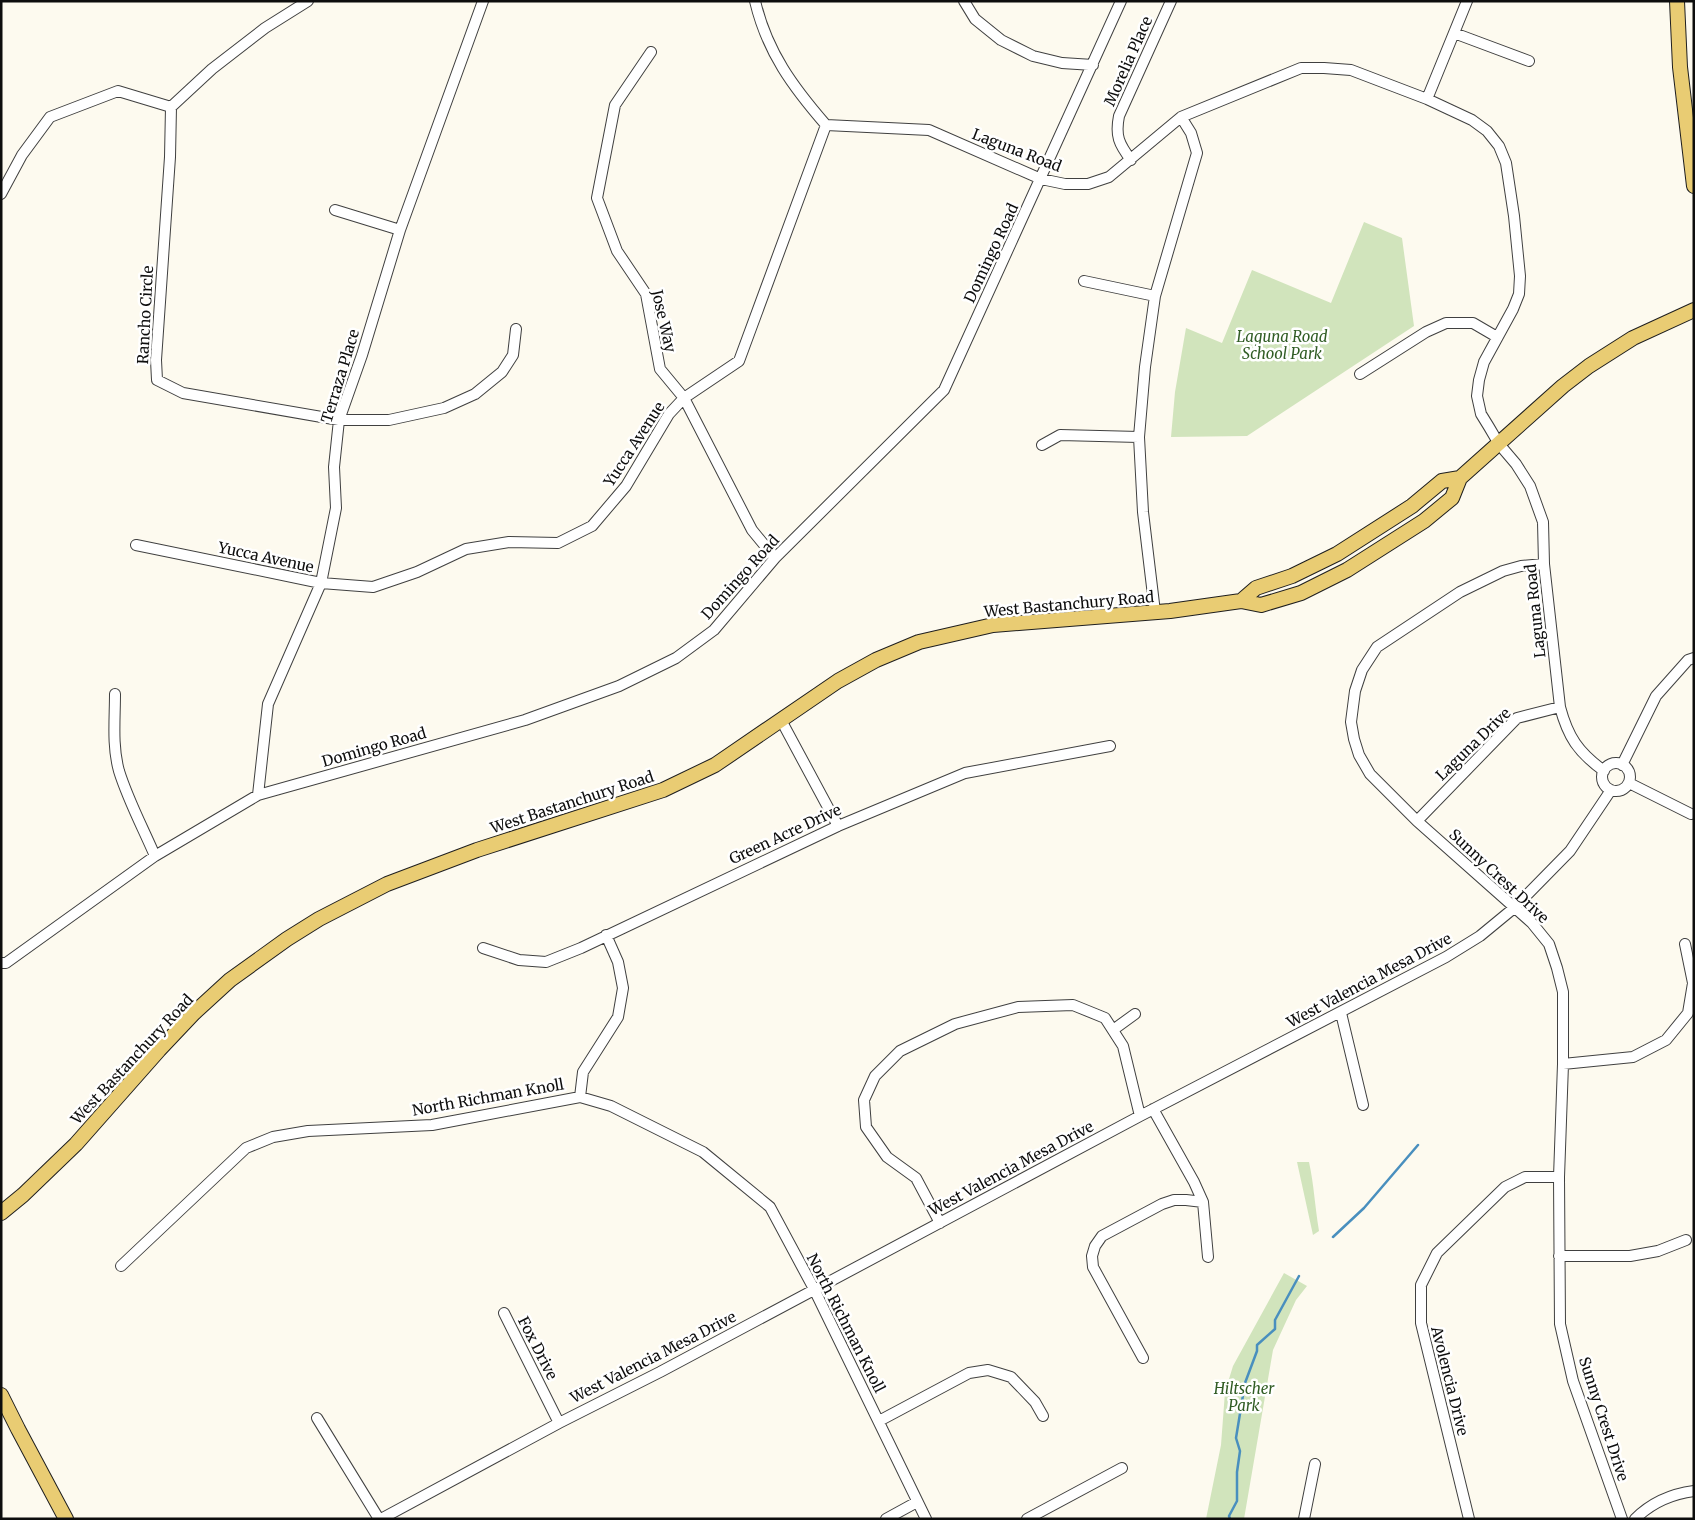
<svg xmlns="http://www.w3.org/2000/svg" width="1695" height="1520" viewBox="0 0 1695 1520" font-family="Merriweather,serif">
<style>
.green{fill:#d1e4bc}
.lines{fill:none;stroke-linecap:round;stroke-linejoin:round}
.stream{stroke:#498fbe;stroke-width:2.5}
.minor-casing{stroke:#404040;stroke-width:12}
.major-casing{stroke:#1e1e1e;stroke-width:16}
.minor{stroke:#fff;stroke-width:10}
.major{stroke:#e9cc73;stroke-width:14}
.labels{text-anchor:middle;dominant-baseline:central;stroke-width:5;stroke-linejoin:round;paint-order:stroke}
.street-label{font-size:15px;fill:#0d0d0d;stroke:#fff}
.park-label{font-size:15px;font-style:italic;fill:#315d25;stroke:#fff}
</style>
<rect width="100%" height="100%" fill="#fdfaef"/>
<path class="green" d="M1364,222l38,16 12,88 -167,110 -76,1 4,-45 11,-64 36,15 30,-73 79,33z
M1297,1162h12c5,23 6,45 10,69l-6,4z
M1284,1273l23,13 -11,14 -23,50 -29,169h-38l15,-74 4,-53 8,-26z"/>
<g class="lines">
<path class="stream" d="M1333,1237l31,-29 54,-63
M1230,1519l-1,-3 8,-15v-29l3,-21 -4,-13 9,-55 12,-32v-6l18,-16v-9l24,-44"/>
<defs>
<path id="minor" d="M308,1l-43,27 -53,41 -41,38 -1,50 -14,203 1,20 26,13 156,27h50l55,-12 31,-14 27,-22 11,-17 3,-26
M755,1c12,51 38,86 71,124l103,5 112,49 24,5h23l21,-7 72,-60 120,-49h23l27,2 76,29 45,21 15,11 12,15 7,17 8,53 6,60 -1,18 -6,15 -29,53 -5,18 -2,16 4,18 8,13 10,17 17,20 14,22 13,36 1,42 16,143c8,30 18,45 44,64
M964,1l11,18 26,21 32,16 29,7 31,2
M1454,33l75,28
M651,52l-36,53 -18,93 20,53 29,43 14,75 24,29 68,132 23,28
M1427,99l40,-98
M1131,160c-12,-16 -16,-24 -12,-44l52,-115
M1,194l21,-39 28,-38 68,-26 53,16
M335,210l65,20
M1084,281l71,15
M1360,374l66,-42 20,-9h27l24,14
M1042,445l18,-10 79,2
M136,545l185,38 52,4 44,-15 49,-23 43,-7 49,1 34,-17 34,-40 43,-72 15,-16 55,-37 87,-236
M1544,564l-23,2 -18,5 -43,21 -83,55 -15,23 -7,21 -4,31 3,17 5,16 11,19 47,47 115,102 17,21 8,24 6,24v72l-4,113 1,147 13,57 49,138
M1155,612l-12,-100 -4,-75 6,-70 10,-71 42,-143 -6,-20 -10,-16
M115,694c0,25 -3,52 4,77 9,29 24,57 36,85
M781,720l57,106
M1602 777a14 14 0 1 1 28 0a14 14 0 1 1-28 0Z
M1622,765l34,-69 32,-36 6,-2
M1629,783l62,31
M258,795l10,-91 53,-121 15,-75 -2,-41 5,-47 23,-65 38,-125 83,-229
M1417,821l100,-103 43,-11
M483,948l36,12 27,2 35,-14 257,-122 127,-53 145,-27
M1,963h5l149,-107 103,-61 267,-75 94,-34 57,-28 38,-28 61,-72 169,-168 177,-389
M1341,1013l22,92
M1113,1030l22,-16
M1563,1064l70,-7 33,-17 22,-27 5,-30 -8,-39
M580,1097l3,-25 35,-55 5,-29 -5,-26 -12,-27
M1153,1109l41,73 9,20 5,55
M940,1223l-24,-45 -29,-21 -21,-30 -2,-27 11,-24 25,-25 55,-27 63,-17 55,-2 32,13 18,28 17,70
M1559,1256h71l28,-5 28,-11
M121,1266l125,-118 27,-11 35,-6 124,-6 148,-28 31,9 92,46 67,55 44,82 112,230
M504,1313l55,110
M1143,1358l-50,-91 -1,-11 3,-10 7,-10 60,-32 12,-4h12l17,2
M317,1418l62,101
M879,1421l90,-48 19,-3 23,7 24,25 8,14
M381,1519l178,-96 101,-51 480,-256 306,-159 34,-21 34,-28 56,-57 41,-61
M886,1519l31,-17
M1027,1519l95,-51
M1304,1519l11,-55
M1469,1519l-48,-196v-38l16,-32 68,-66 20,-10h34
M1635,1519c16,-16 36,-25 59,-28"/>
<path id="major" d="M1677,1l3,66 14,119
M1241,601l15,-13 36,-12 45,-22 75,-48 30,-25 18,-3
M1,1213l22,-18 53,-51 83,-94 35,-37 36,-33 57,-41 32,-20 68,-35 90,-34 186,-60 52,-25 123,-84 38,-21 43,-18 74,-17 177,-14 71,-10 20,4 40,-12 46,-23 77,-49 28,-23 8,-20 103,-92 26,-20 44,-28 61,-28
M1,1395l17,34 48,90"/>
</defs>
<use href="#minor" class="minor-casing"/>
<use href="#major" class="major-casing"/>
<use href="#minor" class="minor"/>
<use href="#major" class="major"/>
</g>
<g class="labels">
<g class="street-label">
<text transform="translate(1128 61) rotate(-66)">Morelia Place</text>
<text transform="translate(1017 150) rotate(21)">Laguna Road</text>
<text transform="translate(991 253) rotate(-65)">Domingo Road</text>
<text transform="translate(145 315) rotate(-87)">Rancho Circle</text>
<text transform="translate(664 321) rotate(77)">Jose Way</text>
<text transform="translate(340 376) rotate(-73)">Terraza Place</text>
<text transform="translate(634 444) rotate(-57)">Yucca Avenue</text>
<text transform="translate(266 557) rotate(12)">Yucca Avenue</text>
<text transform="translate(740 577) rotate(-48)">Domingo Road</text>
<text transform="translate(1069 604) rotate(-5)">West Bastanchury Road</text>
<text transform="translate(1535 611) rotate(-96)">Laguna Road</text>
<text transform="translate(1473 744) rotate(-44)">Laguna Drive</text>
<text transform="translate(374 747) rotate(-16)">Domingo Road</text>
<text transform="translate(572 802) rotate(-18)">West Bastanchury Road</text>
<text transform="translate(785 834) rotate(-25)">Green Acre Drive</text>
<text transform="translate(1499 876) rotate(43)">Sunny Crest Drive</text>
<text transform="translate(1369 980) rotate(-28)">West Valencia Mesa Drive</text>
<text transform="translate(132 1059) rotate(-47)">West Bastanchury Road</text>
<text transform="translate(488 1097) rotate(-10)">North Richman Knoll</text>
<text transform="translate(1011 1168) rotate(-28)">West Valencia Mesa Drive</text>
<text transform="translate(846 1323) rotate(63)">North Richman Knoll</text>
<text transform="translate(538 1348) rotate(63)">Fox Drive</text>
<text transform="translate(653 1357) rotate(-27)">West Valencia Mesa Drive</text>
<text transform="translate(1450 1381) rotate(76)">Avolencia Drive</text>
<text transform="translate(1604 1419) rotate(72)">Sunny Crest Drive</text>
</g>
<g class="park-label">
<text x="1282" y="336">Laguna Road<tspan x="1282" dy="17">School Park</tspan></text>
<text x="1244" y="1388">Hiltscher<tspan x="1244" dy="17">Park</tspan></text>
</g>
</g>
<rect width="1695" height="1520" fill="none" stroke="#0d0d0d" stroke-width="5"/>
</svg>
